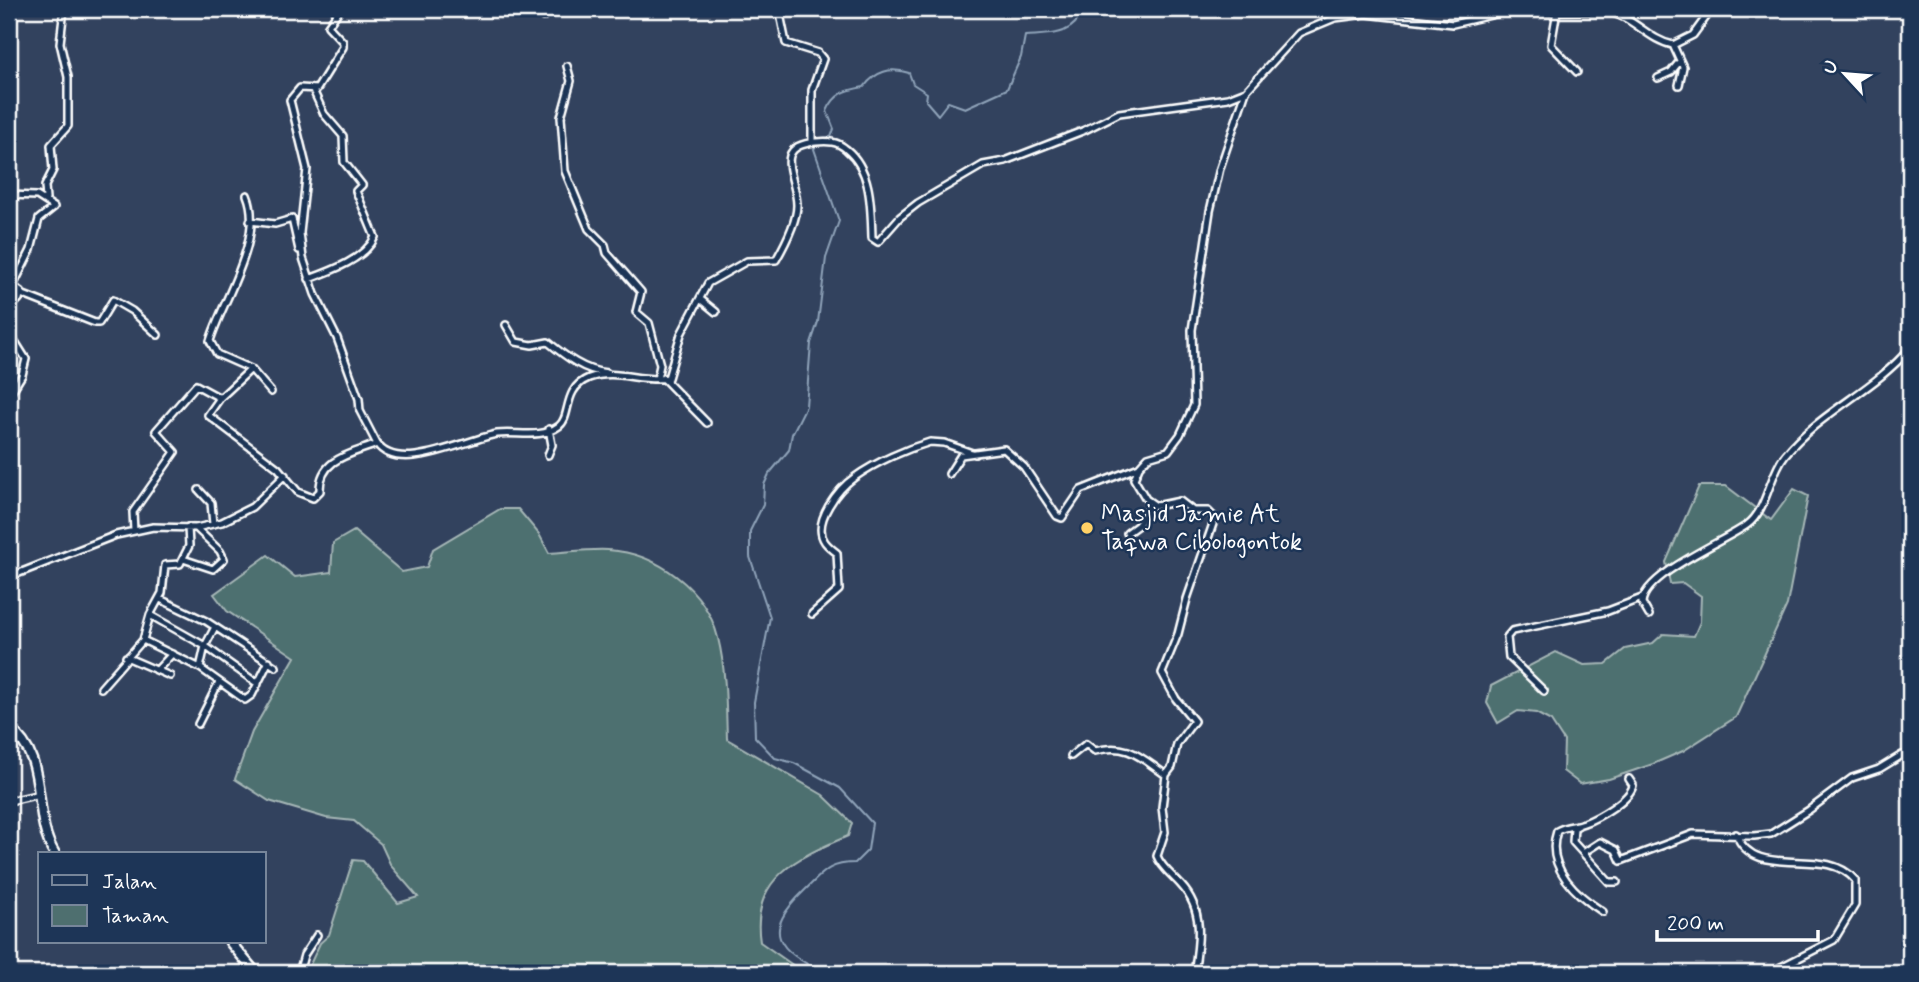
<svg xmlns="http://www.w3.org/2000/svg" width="1919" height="982" viewBox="0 0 1919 982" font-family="Mynerve,sans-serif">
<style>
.green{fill:#4e6f6f;stroke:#a6b7b7;stroke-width:2}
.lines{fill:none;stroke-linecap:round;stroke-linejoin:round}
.stream{stroke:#90a4ba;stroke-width:2}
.minor-casing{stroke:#fff;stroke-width:10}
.highway-casing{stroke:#fff;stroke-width:13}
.minor{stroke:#1d3557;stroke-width:5}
.highway{stroke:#1d3557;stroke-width:8}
.poi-dot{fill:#ffd166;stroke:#1d3557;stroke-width:2.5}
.labels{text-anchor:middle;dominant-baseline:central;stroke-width:5;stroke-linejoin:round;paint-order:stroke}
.poi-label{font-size:24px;fill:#fff;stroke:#1d3557;text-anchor:start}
</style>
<rect width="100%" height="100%" fill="#32425e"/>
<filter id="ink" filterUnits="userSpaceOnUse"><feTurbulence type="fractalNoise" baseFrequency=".0143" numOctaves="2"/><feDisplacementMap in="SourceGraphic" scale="14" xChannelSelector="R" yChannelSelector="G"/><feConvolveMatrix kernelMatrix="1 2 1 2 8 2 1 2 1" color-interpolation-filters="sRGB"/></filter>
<g filter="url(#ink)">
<path class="green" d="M1699,486h27l45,34 23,-31 14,7 -21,109 -51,112 -53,34 -30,13 -44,15 -29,5 -17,-13 1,-30 -13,-20 -15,-8 -18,-2 -20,12 -11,-20 4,-17 65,-34 28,13 22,-1 19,-15 28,-6 10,-9 31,2 6,-14 1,-26 -18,-13 -13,1 -4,-22z
M500,509h18l21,25 10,19c19,-1 40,-4 59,-3 49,3 98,39 110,88 8,32 8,68 9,101l96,56 29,28 -4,13c-50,21 -98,42 -88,106l44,31h-498l14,-30 9,-8 24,-75 10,1 35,42 20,-6 -27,-31 -10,-22 -27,-23 -28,-3 -57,-17 -34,-22 17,-47 43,-75 -68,-46 -13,-17 54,-39 27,22 36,-5 2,-29 21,-12 48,41 25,-5 6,-18z"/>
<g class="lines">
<path class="stream" d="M824,973c-48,-24 -63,-41 -19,-83 18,-17 23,-27 50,-27l13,-13 4,-27 -32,-35 -46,-25 -19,-5 -20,-21 -1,-35 16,-85 -20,-60v-26l13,-26 1,-20 5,-11 20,-24 3,-16 14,-28 5,-63 7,-21 8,-64 13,-37 -25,-72 6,-11 11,-1 3,-8 -7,-18c8,-18 19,-21 37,-24 12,-16 26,-20 45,-14l4,11 14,9 -1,8 12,14 10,-13 17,6 42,-19 14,-32 4,-21c27,-2 47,1 59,-27"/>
<defs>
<path id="minor" d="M340,9l-12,17 15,16v5l-26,42 -17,-1 -10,12 17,69 -7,64 3,25 12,36 22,44 22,61 1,12 17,33
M779,9l7,34 32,10 5,6 -11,31v52
M1557,11l-6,34 26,27
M543,17l4,-8
M1673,45l10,22 -4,18
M567,66l4,15 -10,36 4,54 24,58 16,16 2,8 34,39 -5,20 13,11 11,42 -3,14
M1658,78l13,-6 9,-11
M9,195l28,1 17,11 -15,12 -8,31 -18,36 8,6 -2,7 -10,10
M247,195c18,43 -25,106 -37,146l7,13 34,15 20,23
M46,199l-1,-13 8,-16 -2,-25 17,-19v-49l-8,-34 4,-34
M250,221l25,3 17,-5 7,31
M309,279c22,-8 56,-20 66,-42l-19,-46 6,-6 -18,-23 -1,-26 -19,-22 -11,-24
M21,294l74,29h4l14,-23 19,11 26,24
M700,299l16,13
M506,325l10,17 16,3 16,-3c17,14 36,29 59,31
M9,332l17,27 -4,16 -13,21
M251,369l-31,29 -12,17 70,53 20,24 15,6 7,-7c-1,-33 32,-37 57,-47 22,31 90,-5 120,-10 19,-3 43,6 62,-8 13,-10 3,-37 30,-48 28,-10 51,5 79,0l13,-44 27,-51 39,-22 29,-1c8,-14 21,-38 21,-55 0,-27 -27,-59 19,-63 12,-1 21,-1 30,7 26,21 25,58 26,89l6,4 22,-25 18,-14 65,-38 22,-4 80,-31 34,-17 109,-15 18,-7 53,-58 36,-15 31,-4 87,10 51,-12 101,-1c27,4 43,29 68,34l20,-10 19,-26
M663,378l44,45
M548,455l4,-10 -3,-16
M949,474l12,-19 43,-6 20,18 33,49 5,2 19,-28 58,-23
M199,490l12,13 2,21
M134,531l-1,-19 42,-60 -19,-21 40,-46 24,13
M1127,533l11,-8 14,-21
M183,559l30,10 11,-10 -4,-8 -24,-23
M9,577l107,-42 37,-8 43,1 26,-6 30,-15 33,-32
M160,599l46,22 70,46
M812,614l27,-24 -2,-37c-4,-3 -9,-7 -12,-11 -14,-20 14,-54 30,-65 21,-15 51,-28 75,-35l14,1 31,11
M150,615l55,31 53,38
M1649,615l-7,-12c2,-29 83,-62 105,-78 20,-14 22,-50 38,-70 35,-43 90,-65 125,-107
M143,640l57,28 45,32 7,-5 17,-34
M126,657l44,19
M200,668l5,-22 10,-19
M158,669l14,-15
M101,688l42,-48 7,-25 12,-22 3,-28 15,-1 9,-18 -1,-19
M1544,691l-35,-34 -2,-20 5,-6 96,-20 34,-13
M198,724l21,-42
M1071,756l15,-12 9,7c32,-9 45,6 71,24
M10,801l30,-7
M1579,825l-5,3 -1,14 10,11
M1736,834c19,49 88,9 119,46v25l-21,35 -65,33
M1617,882h-8l-26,-29 17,-11 16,8 5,11 72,-27 61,2 17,-2 38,-24 43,-32 27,-9 23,-14 8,1
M1603,912c-28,-18 -58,-46 -46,-81 10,-6 17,-4 27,-8 14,-5 47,-24 49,-38l-4,-6
M299,973l5,-18 13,-20
M1194,973c5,-31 11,-62 -13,-88 -8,-9 -20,-18 -24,-29l8,-24 -3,-25 4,-32 6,-8 5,-23 17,-23 -18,-22 -14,-26 16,-39 9,-35 28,-81 -7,-7h-15l-13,-10 -24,5 -10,-7 -12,-20 5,-12 9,-10 20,-6 12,-16 14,-30 -2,-75 18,-119 10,-43 26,-77"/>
<path id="highway" d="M9,728c42,31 21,87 46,126
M230,942l26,31"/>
</defs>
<use href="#minor" class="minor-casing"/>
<use href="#highway" class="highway-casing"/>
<use href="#minor" class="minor"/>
<use href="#highway" class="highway"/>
</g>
</g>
<circle class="poi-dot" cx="1087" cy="528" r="7"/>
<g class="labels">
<g class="poi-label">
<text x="1101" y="514">Masjid Jamie At<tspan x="1101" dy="28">Taqwa Cibologontok</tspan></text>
</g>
</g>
<rect width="1919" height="982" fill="none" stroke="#1d3557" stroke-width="35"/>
<rect x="18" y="18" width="1884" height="947" fill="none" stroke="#fff" stroke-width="2.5" filter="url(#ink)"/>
<rect x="38" y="852" width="228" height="91" fill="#1d3557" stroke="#77869a" stroke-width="2"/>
<rect x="52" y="875" width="35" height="10" fill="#1d3557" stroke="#77869a" stroke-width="2"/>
<text x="102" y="888" font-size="21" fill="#ffffff">Jalan</text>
<rect x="52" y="905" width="35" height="21" fill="#4e6f6f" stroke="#77869a" stroke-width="2"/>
<text x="102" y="922" font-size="21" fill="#ffffff">Taman</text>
<g transform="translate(1845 74) rotate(296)" stroke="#1d3557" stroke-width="5" paint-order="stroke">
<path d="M0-5L12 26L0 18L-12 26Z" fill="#ffffff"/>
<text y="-10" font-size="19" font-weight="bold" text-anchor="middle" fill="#ffffff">U</text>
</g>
<path d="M1657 930v10h161v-10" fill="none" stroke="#ffffff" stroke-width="3.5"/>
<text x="1667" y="930" font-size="21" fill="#ffffff" stroke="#1d3557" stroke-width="5" paint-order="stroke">200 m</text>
</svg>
